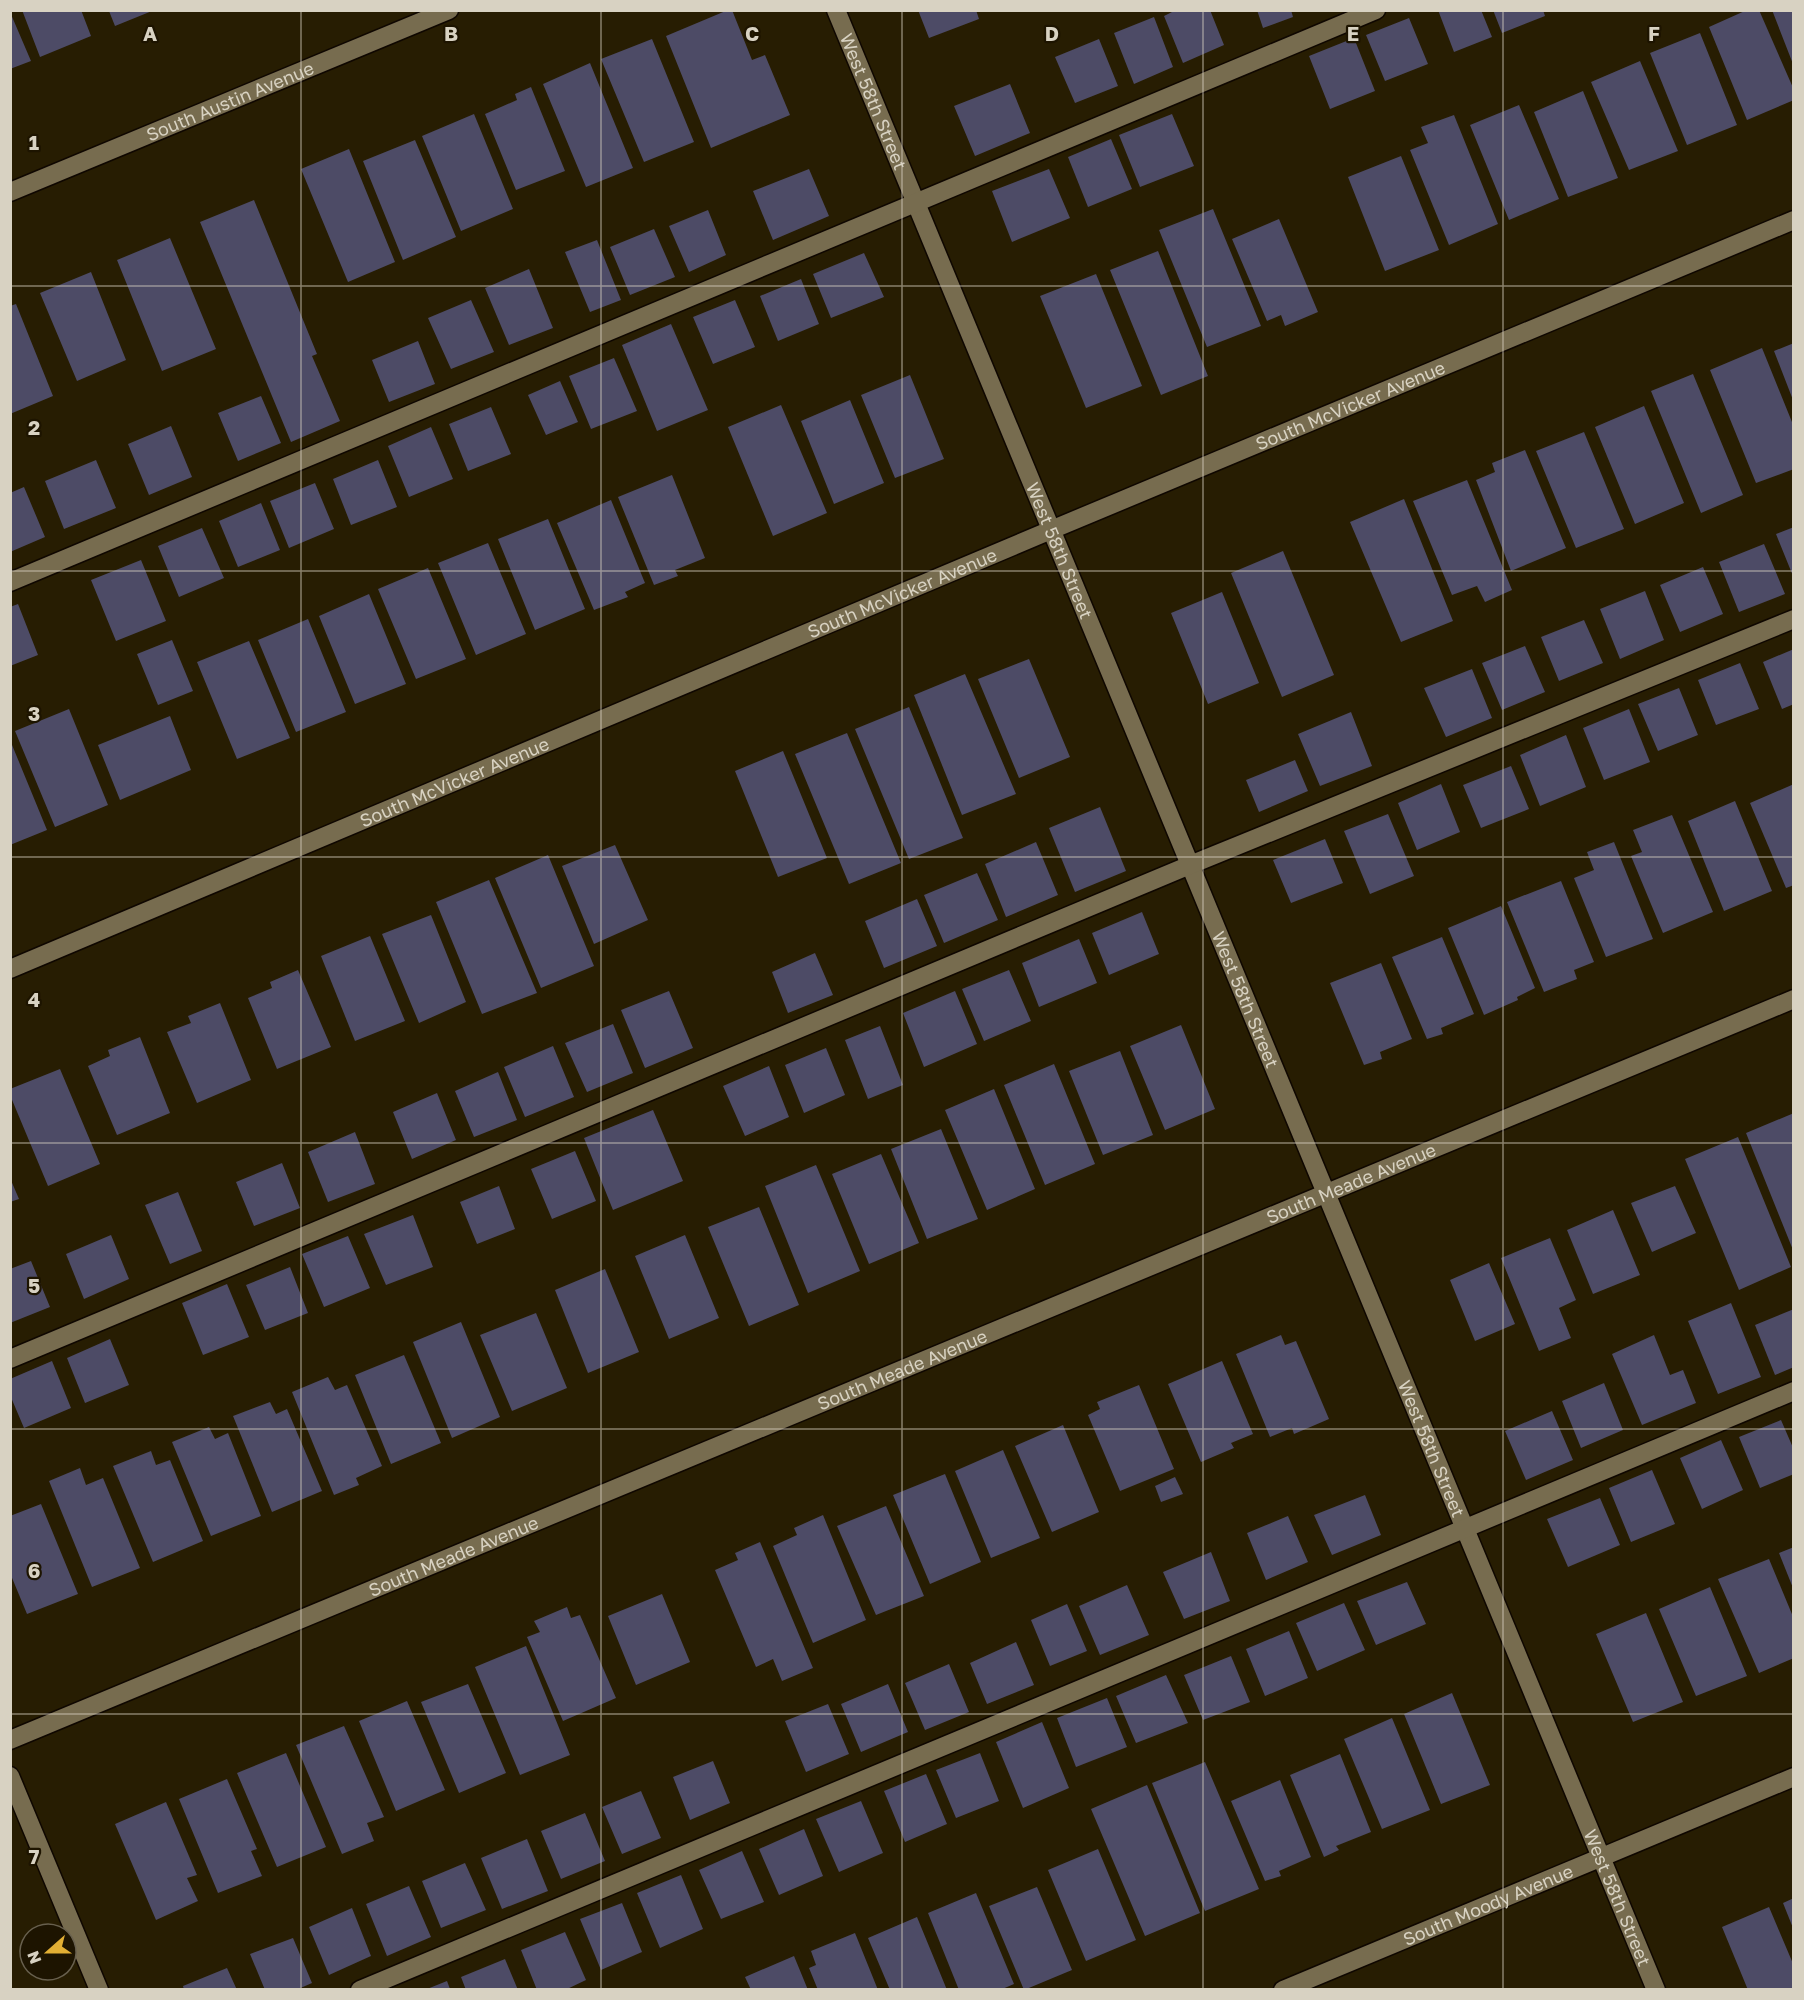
<svg xmlns="http://www.w3.org/2000/svg" width="1804" height="2000" viewBox="0 0 1804 2000" font-family="'Golos Text',sans-serif">
<style>
.building{fill:#4d4b66}
.lines{fill:none;stroke-linecap:round;stroke-linejoin:round}
.minor-casing{stroke:#0f0700;stroke-width:21}
.minor{stroke:#776c4f;stroke-width:18}
.grid{fill:none;stroke:#d8d2c2;stroke-width:1.5;stroke-opacity:0.55}
.labels{text-anchor:middle;dominant-baseline:central;stroke-width:4.5;stroke-linejoin:round;paint-order:stroke}
.street-label{font-size:18px;fill:#d8d2c2;stroke:#1d1400}
.grid-label{font-size:20px;text-anchor:middle;font-weight:bold;fill:#d8d2c2;stroke:#1d1400;stroke-width:4.5;stroke-linejoin:round;paint-order:stroke}
</style>
<rect width="100%" height="100%" fill="#271d02"/>
<path class="building" d="M22,10h59l10,26 -51,21z
M728,10h4l20,50 13,-5 25,60 -79,33 -45,-112z
M918,10h58l3,9 -50,19z
M1176,10h34l14,35 -41,18 -19,-47z
M1257,10h34l2,7 -30,11z
M1438,10h43l11,27 -38,15z
M1493,10h50l2,6 -43,17z
M1747,10h12l35,80v10l-47,20 -38,-93z
M1772,10h22v54h-1z
M109,11h43l-37,15z
M10,12l21,49 -21,8z
M1154,17l19,50 -39,17 -20,-51z
M1409,18l19,46 -43,17 -19,-46z
M1700,33l37,92 -50,20 -37,-92z
M1354,38l21,53 -45,18 -21,-53z
M652,39l42,103 -50,20 -43,-103z
M1099,39l19,47 -43,17 -20,-46z
M1640,61l38,90 -49,19 -38,-88z
M590,63l43,105 -47,19 -43,-103z
M1010,84l20,49 -55,23 -21,-50z
M531,87l34,84 -49,19 -31,-76 32,-14 -2,-6z
M1583,91l35,87 -50,19 -34,-85z
M1519,105l40,94 -50,21 -39,-95z
M474,114l39,95 -52,22 -39,-95z
M1172,114l22,52 -54,21 -21,-52z
M1454,115l44,109 -49,21 -39,-95 18,-7 -7,-16z
M1111,139l21,50 -44,18 -20,-50z
M415,140l41,97 -53,23 -40,-99z
M349,149l46,113 -47,20 -47,-113z
M1401,156l38,94 -54,21 -37,-94z
M809,169l20,47 -56,24 -20,-49z
M1049,169l21,49 -58,24 -20,-51z
M254,200l63,154 -5,2 28,65 -49,21 -91,-220z
M1213,209l48,117 -54,21 -48,-117z
M708,210l18,45 -37,17 -20,-46z
M1279,219l39,93 -33,14 -4,-11 -14,6 -35,-82z
M654,229l21,48 -45,18 -20,-48z
M170,238l46,111 -54,22 -45,-111z
M597,240l24,60 -31,12 -25,-60z
M1158,251l50,125 -47,19 -51,-125z
M864,253l20,44 -53,21 -18,-44z
M529,269l24,59 -44,17 -24,-57z
M91,272l35,88 -49,21 -37,-88z
M1096,274l46,112 -56,22 -46,-112z
M801,279l18,45 -41,17 -18,-45z
M471,300l23,52 -43,17 -23,-51z
M735,300l20,47 -42,17 -20,-47z
M16,304l37,92 -43,18v-108z
M671,324l37,86 -51,21 -35,-86z
M418,341l17,43 -46,18 -17,-42z
M1794,343v57h-1l-19,-49z
M1762,348l32,79v42l-38,14 -46,-113z
M614,358l23,53 -46,18 -22,-53z
M1693,374l50,121 -42,18 -50,-122z
M910,375l34,84 -49,19 -34,-83z
M560,381l18,41 -32,13 -18,-40z
M261,396l20,47 -43,18 -20,-48z
M850,400l34,83 -50,21 -33,-83z
M781,405l46,108 -54,23 -45,-109z
M1644,406l40,97 -49,21 -40,-97z
M491,407l20,47 -43,17 -19,-47z
M171,426l21,51 -43,18 -21,-51z
M431,427l22,52 -44,18 -21,-51z
M1584,432l40,97 -48,19 -40,-97z
M1525,450l41,98 -55,23 -35,-91 19,-8 -3,-9z
M96,460l20,48 -52,21 -19,-48z
M378,460l19,47 -46,18 -18,-46z
M672,475l33,83 -30,12 3,6 -24,9 -36,-88z
M1467,480l45,110 -27,12 -8,-16 -25,9 -39,-94z
M315,483l19,46 -45,19 -19,-47z
M24,487l21,50 -35,15v-59z
M1404,499l49,122 -52,21 -51,-120z
M611,500l34,83 -20,9 3,5 -34,13 -37,-87z
M261,503l19,47 -42,17 -19,-46z
M548,519l37,90 -50,21 -37,-91z
M1794,527v49h-1l-17,-42z
M202,528l22,50 -45,19 -21,-51z
M488,543l38,91 -50,21 -38,-92z
M1764,544l21,50 -46,18 -20,-50z
M1283,551l51,124 -52,22 -51,-124z
M141,560l25,61 -50,20 -25,-61z
M1703,567l20,47 -43,18 -20,-47z
M428,568l38,91 -50,20 -38,-90z
M1645,591l19,49 -44,19 -20,-50z
M1222,592l37,91 -51,21 -37,-91z
M369,594l37,90 -51,20 -36,-88z
M18,604l20,51 -28,11v-59z
M308,619l38,93 -50,20 -38,-92z
M1584,620l19,43 -44,18 -18,-44z
M172,640l21,51 -35,14 -21,-51z
M249,641l41,97 -53,21 -40,-97z
M1525,646l20,46 -43,18 -20,-47z
M1794,649v55l-12,5 -19,-47z
M1029,659l41,98 -51,21 -41,-99z
M1740,663l19,46 -43,16 -18,-45z
M1472,669l20,49 -46,19 -22,-49z
M965,674l51,120 -54,21 -48,-120z
M1679,688l19,47 -40,16 -20,-47z
M909,707l54,131 -54,21 -54,-130z
M69,709l39,96 -53,22 -40,-96z
M1629,709l21,53 -46,18 -21,-52z
M1351,712l21,54 -52,20 -22,-52z
M170,716l21,54 -71,30 -22,-55z
M847,733l54,130 -52,21 -54,-130z
M1566,735l20,52 -46,19 -20,-51z
M10,740l37,90 -37,15z
M783,751l44,107 -49,19 -43,-106z
M1295,760l13,31 -49,21 -13,-32z
M1511,766l18,43 -48,19 -18,-43z
M1441,784l19,48 -43,18 -19,-47z
M1794,784v101l-8,3 -36,-85z
M1735,801l37,90 -48,20 -36,-90z
M1100,807l26,64 -51,21 -26,-64z
M1388,814l26,62 -44,18 -26,-63z
M1672,815l41,97 -50,21 -32,-77 11,-4 -9,-22z
M1325,839l18,44 -52,20 -18,-43z
M1036,842l22,53 -52,22 -21,-53z
M1614,842l39,97 -47,18 -32,-79 20,-8 -7,-18z
M615,845l33,75 -54,24 -32,-78z
M548,855l46,111 -53,22 -46,-110z
M977,873l21,47 -54,23 -20,-48z
M489,880l48,113 -55,21 -46,-112z
M1561,881l33,81 -20,8 3,9 -33,13 -37,-90z
M917,899l20,47 -53,22 -19,-47z
M1501,906l34,82 -18,9 1,3 -34,15 -36,-87z
M1142,912l17,42 -50,21 -17,-42z
M431,915l35,87 -47,21 -37,-89z
M370,936l35,85 -50,20 -34,-85z
M1442,937l32,77 -33,14 2,6 -16,5 -35,-82z
M1079,939l18,44 -58,24 -17,-44z
M815,953l18,42 -45,18 -16,-41z
M1381,963l31,76 -32,13 2,7 -18,6 -34,-82z
M298,970l33,77 -54,22 -29,-71 24,-10 -2,-6z
M1009,970l22,51 -47,20 -22,-52z
M669,991l24,57 -48,20 -24,-58z
M955,991l22,53 -53,23 -21,-54z
M220,1003l31,77 -54,23 -30,-71 24,-9 -3,-7z
M613,1024l20,49 -46,19 -22,-49z
M1181,1025l34,84 -50,21 -35,-84z
M880,1026l23,59 -35,14 -23,-59z
M140,1037l30,76 -53,22 -29,-69 22,-10 -2,-6z
M553,1046l21,51 -49,20 -21,-50z
M826,1048l19,47 -41,18 -19,-48z
M1120,1051l33,84 -50,20 -34,-84z
M1054,1064l41,100 -50,21 -41,-100z
M769,1066l20,51 -44,19 -22,-50z
M60,1069l40,95 -52,22 -38,-91v-6z
M498,1072l19,48 -43,17 -19,-46z
M994,1089l41,100 -48,21 -42,-100z
M437,1093l19,47 -44,19 -19,-47z
M653,1110l30,71 -70,29 -29,-72z
M1794,1113v137h-1l-47,-117z
M941,1129l37,90 -51,20 -36,-90z
M355,1132l20,52 -47,18 -20,-50z
M1738,1137l53,130 -52,23 -54,-131z
M575,1151l21,50 -44,18 -21,-50z
M881,1154l38,89 -50,21 -37,-90z
M282,1163l18,45 -46,18 -18,-44z
M816,1165l44,106 -52,22 -43,-107z
M10,1178l9,21 -9,3z
M499,1186l16,43 -38,15 -17,-42z
M1675,1186l21,47 -44,19 -21,-49z
M178,1192l24,59 -32,13 -25,-59z
M759,1207l40,98 -50,21 -41,-99z
M1613,1210l27,65 -47,19 -26,-64z
M413,1215l20,52 -47,18 -22,-51z
M111,1235l18,44 -45,20 -18,-45z
M685,1235l34,83 -50,21 -34,-83z
M348,1236l22,52 -46,19 -22,-53z
M1550,1238l26,62 -17,8 12,30 -32,13 -38,-93z
M31,1261l19,46 -40,16v-54z
M1489,1263l26,61 -40,17 -25,-61z
M290,1267l18,46 -43,17 -19,-45z
M605,1269l34,83 -51,21 -33,-83z
M227,1284l22,53 -46,18 -21,-52z
M1731,1303l30,74 -43,17 -30,-73z
M1794,1309v58l-19,8 -20,-50z
M536,1313l31,75 -55,23 -32,-76z
M461,1322l39,95 -48,21 -39,-96z
M1281,1335l4,10 11,-4 33,78 -35,15 -2,-6 -22,9 -34,-83z
M1654,1335l16,40 13,-5 13,33 -54,22 -30,-71z
M110,1339l19,46 -44,18 -18,-45z
M404,1355l37,88 -50,21 -36,-89z
M52,1361l19,47 -47,20 -14,-33v-16z
M1222,1361l31,73 -22,9 3,5 -33,14 -33,-78z
M328,1377l7,13 12,-5 35,81 -26,12 3,7 -25,10 -42,-103z
M1604,1383l19,47 -42,18 -19,-47z
M1139,1385l35,84 -54,22 -32,-76 12,-6 -3,-7z
M270,1402l6,12 11,-5 35,82 -50,21 -39,-96z
M1552,1411l21,49 -47,20 -21,-49z
M1781,1420l13,30v24l-34,14 -21,-51z
M1063,1425l36,87 -47,20 -37,-86z
M209,1427l6,12 13,-6 33,83 -50,20 -39,-94z
M1721,1440l22,50 -41,19 -22,-51z
M1003,1450l37,88 -49,20 -36,-87z
M151,1451l5,14 14,-5 33,81 -50,21 -40,-96z
M80,1468l6,17 17,-7 37,90 -48,19 -43,-106z
M1652,1470l23,54 -44,18 -22,-54z
M945,1474l36,88 -51,22 -37,-89z
M1175,1477l8,17 -22,8 -6,-16z
M1365,1495l16,40 -49,20 -18,-40z
M1600,1498l20,47 -52,22 -21,-48z
M41,1504l37,90 -51,20 -17,-41v-57z
M886,1506l38,90 -48,19 -39,-89z
M823,1515l43,105 -53,23 -40,-97 24,-11 -3,-7z
M1288,1516l20,46 -42,18 -19,-47z
M760,1542l53,126 -31,13 -9,-22 -17,8 -41,-97 23,-10 -3,-7z
M1794,1547v41h-1l-14,-35z
M1211,1552l19,49 -46,18 -21,-47z
M1769,1559l25,60v39l-35,15 -41,-94z
M1407,1582l19,42 -50,21 -19,-44z
M1127,1585l22,50 -49,20 -21,-49z
M1710,1587l37,89 -51,20 -37,-87z
M662,1594l28,68 -54,23 -28,-69z
M1344,1603l21,47 -48,21 -21,-48z
M1067,1604l20,47 -37,15 -19,-46z
M567,1607l4,11 9,-3 36,83 -53,23 -36,-84 13,-5 -6,-11z
M1646,1613l37,89 -50,20 -37,-88z
M1289,1631l19,47 -43,18 -19,-47z
M1016,1642l18,43 -47,19 -17,-41z
M526,1646l44,109 -50,20 -45,-108z
M1231,1656l19,46 -47,18 -19,-45z
M949,1664l20,48 -44,18 -20,-47z
M1166,1675l22,48 -52,20 -20,-47z
M468,1684l38,89 -47,20 -38,-91z
M888,1684l20,48 -47,20 -20,-48z
M1452,1693l38,92 -49,19 -37,-90z
M1107,1698l20,49 -51,20 -19,-49z
M407,1701l38,89 -49,21 -37,-90z
M828,1704l21,50 -43,18 -21,-51z
M1392,1718l38,92 -48,19 -38,-90z
M1042,1722l27,66 -46,20 -27,-66z
M344,1726l40,91 -17,6 7,18 -32,13 -46,-109z
M286,1753l40,94 -49,20 -40,-94z
M980,1753l19,48 -43,17 -20,-48z
M1340,1754l31,78 -35,14 3,4 -15,7 -34,-82z
M713,1761l17,42 -40,17 -17,-43z
M1205,1762l54,127 -54,22 -53,-128z
M926,1774l21,50 -42,18 -21,-51z
M227,1779l30,70 -6,2 11,25 -44,17 -39,-94z
M1280,1780l31,77 -32,14 2,5 -16,5 -34,-80z
M1147,1785l53,128 -55,23 -54,-127z
M641,1791l20,47 -39,16 -20,-47z
M861,1801l22,52 -44,19 -23,-53z
M166,1802l31,73 -10,3 11,23 -42,19 -41,-96z
M585,1813l20,48 -44,18 -20,-48z
M804,1829l19,47 -44,19 -20,-46z
M527,1839l21,52 -46,18 -21,-51z
M1098,1849l38,91 -50,21 -38,-91z
M742,1851l22,51 -43,17 -22,-49z
M465,1863l21,47 -45,18 -19,-47z
M681,1875l22,54 -43,19 -23,-55z
M409,1886l22,51 -44,19 -21,-52z
M1037,1887l35,83 -48,20 -35,-84z
M976,1893l38,91 -14,6h-41l-31,-77z
M1794,1898v30h-1l-10,-25z
M622,1903l20,49 -41,18 -21,-51z
M1769,1907l25,59v24h-46l-26,-63z
M352,1908l19,48 -42,19 -20,-48z
M917,1917l30,73h-57l-22,-52z
M565,1932l21,48 -21,10h-28l-16,-40z
M855,1933l23,57h-60l-9,-22 7,-3 -5,-14z
M293,1938l19,45 -16,7h-31l-15,-36z
M794,1956l14,34h-57l-6,-13z
M505,1959l13,31h-52l-5,-13z
M227,1968l10,22h-53l-1,-4z
M447,1981l3,8h-23z"/>
<g class="lines">
<defs>
<g id="minor">
<path id="s1" d="M836,10l820,1980"/>
<path id="s2" d="M10,192l439,-182"/>
<path d="M10,582l1366,-572"/>
<path id="s3" d="M10,969l1041,-439 743,-310"/>
<path d="M10,1359l1180,-494 604,-246"/>
<path id="s4" d="M10,1740l1784,-741"/>
<path d="M10,1776l89,214"/>
<path d="M360,1990l1434,-599"/>
<path id="s5" d="M1283,1990l511,-213"/>
</g>
</defs>
<use href="#minor" class="minor-casing"/>
<use href="#minor" class="minor"/>
</g>
<path class="grid" d="M301,10v1980M601,10v1980M902,10v1980M1203,10v1980M1503,10v1980M10,286h1784M10,571h1784M10,857h1784M10,1143h1784M10,1429h1784M10,1714h1784"/>
<g class="labels">
<g class="street-label">
<text stroke="none"><textPath href="#s2" startOffset="238">South Austin Avenue</textPath></text>
<text stroke="none"><textPath href="#s1" startOffset="99">West 58th Street</textPath></text>
<text stroke="none"><textPath href="#s3" startOffset="1454">South McVicker Avenue</textPath></text>
<text stroke="none"><textPath href="#s1" startOffset="585">West 58th Street</textPath></text>
<text stroke="none"><textPath href="#s3" startOffset="968">South McVicker Avenue</textPath></text>
<text stroke="none"><textPath href="#s3" startOffset="482">South McVicker Avenue</textPath></text>
<text stroke="none"><textPath href="#s1" startOffset="1071">West 58th Street</textPath></text>
<text stroke="none"><textPath href="#s4" startOffset="1452">South Meade Avenue</textPath></text>
<text stroke="none"><textPath href="#s4" startOffset="966">South Meade Avenue</textPath></text>
<text stroke="none"><textPath href="#s1" startOffset="1557">West 58th Street</textPath></text>
<text stroke="none"><textPath href="#s4" startOffset="480">South Meade Avenue</textPath></text>
<text stroke="none"><textPath href="#s1" startOffset="2043">West 58th Street</textPath></text>
<text stroke="none"><textPath href="#s5" startOffset="222">South Moody Avenue</textPath></text>
</g>
</g>
<g class="grid-label">
<text x="150" y="41">A</text>
<text x="451" y="41">B</text>
<text x="752" y="41">C</text>
<text x="1052" y="41">D</text>
<text x="1353" y="41">E</text>
<text x="1654" y="41">F</text>
<text x="34" y="150">1</text>
<text x="34" y="435">2</text>
<text x="34" y="721">3</text>
<text x="34" y="1007">4</text>
<text x="34" y="1293">5</text>
<text x="34" y="1578">6</text>
<text x="34" y="1864">7</text>
</g>
<rect width="1804" height="2000" fill="none" stroke="#d8d2c2" stroke-width="24"/>
<g transform="translate(48 1952) rotate(249)"><circle r="28" fill="#1d1400" stroke="#68604e" stroke-width="1.5"/>
<path d="M0-4.5L10 22L0 15L-10 22Z" fill="#e2af34"/>
<text y="-9" font-size="16" font-weight="bold" text-anchor="middle" fill="#d8d2c2">N</text>
</g>
</svg>
